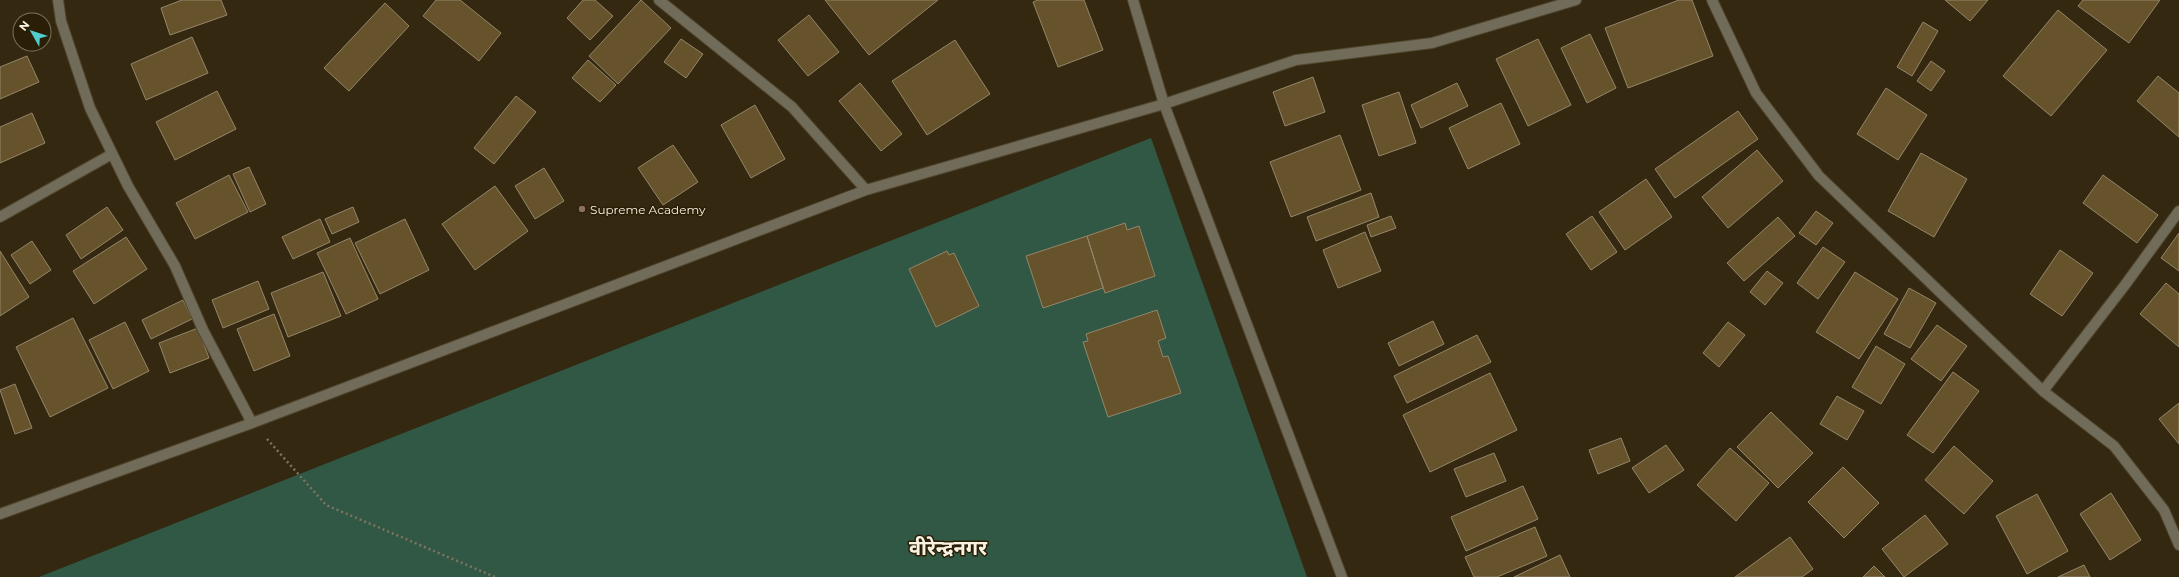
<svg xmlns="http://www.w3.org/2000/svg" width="2179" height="577" viewBox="0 0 2179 577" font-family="Montserrat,'Noto Sans Devanagari',sans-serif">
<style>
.green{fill:#315845}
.building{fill:#66532b;stroke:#93866b}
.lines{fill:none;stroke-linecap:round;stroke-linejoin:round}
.street-casing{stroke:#50452e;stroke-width:12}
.path{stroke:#7f7560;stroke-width:2.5;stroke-dasharray:2 3;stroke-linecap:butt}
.street{stroke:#716b59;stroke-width:10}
.education-dot{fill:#8d6e63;stroke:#2a1f06;stroke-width:1.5}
.labels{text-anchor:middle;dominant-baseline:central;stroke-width:3;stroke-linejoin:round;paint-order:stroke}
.poi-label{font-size:12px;fill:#f9f2e3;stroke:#2a1f06;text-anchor:start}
.town-label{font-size:20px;font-weight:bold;fill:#f9f2e3;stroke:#2a1f06}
</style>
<rect width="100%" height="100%" fill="#342910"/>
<path class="green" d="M1151,138l156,439h-1268z"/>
<path class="building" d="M182,0h39l6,15 -57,20 -9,-27z
M436,0h24l41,33 -22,28 -56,-45z
M583,0h12l18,16 -23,24 -23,-22z
M641,0l30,28 -53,56 -29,-28z
M825,0h113l-69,55z
M1038,0h46l19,50 -45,17 -25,-65z
M1679,0h13l21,56 -85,32 -23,-60z
M1945,0h43l-18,21z
M2083,0h77l-31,43 -51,-37z
M385,3l24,23 -60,65 -25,-23z
M2058,10l49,40 -56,66 -48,-40z
M809,15l30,37 -31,24 -30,-36z
M1923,22l15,9 -26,45 -15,-9z
M1590,34l26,54 -29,15 -26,-55z
M192,37l16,36 -62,27 -15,-36z
M681,39l22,15 -17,24 -22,-16z
M1538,39l33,66 -43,21 -32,-67z
M955,40l35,54 -63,41 -35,-54z
M27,56l12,26 -39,17v-32z
M588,60l28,25 -16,17 -28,-24z
M1931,61l14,10 -14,20 -14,-10z
M2158,76l21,17v44l-42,-36z
M1313,77l12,35 -40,14 -12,-34z
M860,83l42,51 -21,17 -42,-50z
M1457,83l11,23 -47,22 -10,-23z
M1886,88l41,27 -29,45 -41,-26z
M217,91l19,38 -61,31 -19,-38z
M1399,92l17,51 -37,13 -17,-51z
M516,96l20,16 -42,52 -20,-16z
M1501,103l19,41 -52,25 -19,-41z
M755,105l30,54 -34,19 -30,-53z
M1738,111l20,28 -83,59 -20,-29z
M32,113l13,30 -45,20v-36z
M1340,135l21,55 -70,27 -21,-55z
M673,145l25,37 -35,23 -25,-37z
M1757,150l26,31 -55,47 -26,-31z
M1921,153l46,26 -33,58 -46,-26z
M249,167l17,37 -16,8 -17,-38z
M544,168l20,33 -29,18 -20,-33z
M229,175l19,37 -53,27 -19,-36z
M2103,175l55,40 -21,28 -54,-40z
M1646,179l26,38 -47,33 -26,-38z
M495,186l33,45 -53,39 -33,-46z
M1371,193l8,24 -63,24 -9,-24z
M107,207l16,23 -42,29 -15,-24z
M353,207l6,15 -27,12 -7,-15z
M1816,211l17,12 -17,22 -17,-12z
M1391,216l5,12 -25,9 -4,-12z
M1592,216l25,36 -26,18 -25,-36z
M1778,217l17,19 -51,45 -17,-18z
M320,219l10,23 -37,17 -11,-22z
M405,219l24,51 -49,24 -25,-51z
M1125,223l2,7 12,-4 16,50 -50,17 -18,-57z
M1365,232l16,39 -43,17 -15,-38z
M2179,233v38l-18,-13z
M1087,236l16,52 -60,20 -17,-52z
M126,237l21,32 -53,35 -21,-33z
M350,238l28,61 -32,15 -29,-61z
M32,241l19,29 -21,14 -19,-29z
M1823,247l22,15 -27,37 -21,-16z
M2060,250l33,23 -31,43 -32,-22z
M0,251l29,46 -29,19z
M947,251l2,4 5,-2 25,53 -43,21 -27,-58z
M1767,271l16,12 -18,22 -15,-13z
M323,272l18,44 -53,21 -17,-44z
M1855,272l43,27 -39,60 -43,-27z
M258,281l11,28 -46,19 -11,-28z
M2166,283l13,11v53l-39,-33z
M1909,288l27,15 -26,45 -26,-14z
M183,300l9,19 -41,20 -9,-19z
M1157,310l9,28 -8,3 5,16 5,-1 13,37 -73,24 -25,-75 5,-1 -2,-7z
M274,314l16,42 -36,15 -17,-42z
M73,318l35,70 -58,29 -34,-70z
M1433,321l11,23 -45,22 -11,-23z
M125,322l24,49 -36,18 -24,-49z
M1728,322l17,13 -26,32 -16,-14z
M1937,325l30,21 -26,35 -30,-22z
M198,328l11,30 -39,15 -11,-30z
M1477,335l14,27 -84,41 -13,-27z
M1876,346l29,18 -24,40 -29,-17z
M1953,372l26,19 -46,62 -26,-18z
M1490,373l27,57 -87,42 -27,-57z
M15,384l17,44 -17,6 -15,-44z
M1837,396l27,15 -17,29 -27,-16z
M2179,403v41l-20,-25z
M1771,412l42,41 -35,35 -41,-41z
M1621,438l9,23 -32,13 -9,-24z
M1666,445l18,25 -35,23 -17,-25z
M1954,446l39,35 -29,33 -39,-34z
M1730,448l39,35 -33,38 -39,-36z
M1494,453l12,28 -40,16 -12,-28z
M1843,467l36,36 -35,35 -36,-36z
M1523,486l15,33 -72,32 -15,-34z
M2111,493l30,47 -31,20 -30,-46z
M2037,494l31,57 -41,23 -31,-58z
M1925,515l23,29 -44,33 -22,-28z
M1535,527l12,29 -50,21h-23l-9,-20z
M1790,537l23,32 -11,8h-67z
M1560,555l10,22h-56z
M2084,565l6,12h-32z
M1874,566l11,11h-22z"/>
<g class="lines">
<defs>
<path id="street" d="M58,0l3,21 29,87 38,78 47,80 28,64 49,93
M659,0l133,107 74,83
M1133,0l31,104 178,473
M1712,0l44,93 63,83 224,215 71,55 50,64 15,35
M0,217l112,-63
M2043,391l82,-106 54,-74
M0,514l252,-91 614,-233 298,-86 132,-44 136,-17 144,-43"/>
</defs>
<use href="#street" class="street-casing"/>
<path class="path" d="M267,439l59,66 169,72"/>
<use href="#street" class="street"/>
</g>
<circle class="education-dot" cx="582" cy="209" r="4"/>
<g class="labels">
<g class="poi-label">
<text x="590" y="209">Supreme Academy</text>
</g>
<g class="town-label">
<text x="948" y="548">वीरेन्द्रनगर</text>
</g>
</g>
<g transform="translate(32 32) rotate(309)"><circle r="19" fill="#2a1f06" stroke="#7d735e"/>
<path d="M0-3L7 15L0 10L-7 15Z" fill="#52cdcd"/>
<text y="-6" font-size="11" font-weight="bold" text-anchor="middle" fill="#f9f2e3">N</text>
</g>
</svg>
